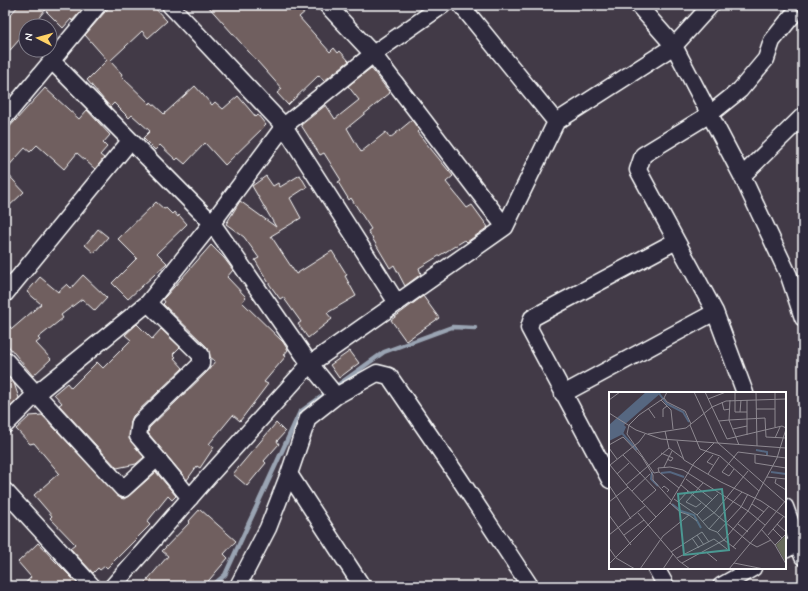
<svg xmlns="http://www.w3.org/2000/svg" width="808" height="591" viewBox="0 0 808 591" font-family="Mynerve,sans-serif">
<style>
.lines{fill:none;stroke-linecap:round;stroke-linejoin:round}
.stream{stroke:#9aa4b3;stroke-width:4.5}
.building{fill:#705f5e;stroke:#fff}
.minor-casing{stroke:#fff;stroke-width:19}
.minor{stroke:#2f2a3d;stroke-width:16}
.inset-river{fill:none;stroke:#566781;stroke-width:2}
.inset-road{fill:none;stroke:#8e8991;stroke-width:1}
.view{fill:#4b9892;fill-opacity:0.15;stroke:#4b9892;stroke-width:2}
.inset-edge{fill:none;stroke:#fff;stroke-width:2}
</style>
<rect width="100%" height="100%" fill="#423a47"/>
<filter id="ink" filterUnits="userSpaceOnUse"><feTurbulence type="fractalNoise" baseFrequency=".025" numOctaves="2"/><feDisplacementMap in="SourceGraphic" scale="8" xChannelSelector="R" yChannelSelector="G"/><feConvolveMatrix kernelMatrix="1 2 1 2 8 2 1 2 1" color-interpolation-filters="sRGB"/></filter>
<g filter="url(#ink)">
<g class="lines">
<path class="stream" d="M212,586l13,-11 75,-163 84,-60 68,-25 23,1"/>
</g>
<path class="building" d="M19,5h67l-14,16 -1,-2 -8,9 -18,-18 -13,16h-6v6l-21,24v-35z
M111,5h41l15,16 -19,17 -6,-7 -32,30 12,13 -1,2 29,28 1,-2 13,12 31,-28 17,19 3,-3 8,7 15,-13 18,21 2,-2 8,10 -41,40 -20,-22 -20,21 -7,-6 -2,2 -16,-15 -5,5 -12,-12 7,-7 -18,-16 -3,3 -15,-15 -4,4 -23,-27 20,-20 -22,-25z
M207,5h106l-14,12 31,35 4,-4 4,5 2,-2 9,10 -25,20 -5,-6 -31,30 -11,-12 5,-4z
M371,68l19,25 -43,35 14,24 25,-20 4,6 22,-18 7,10 -2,2 36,44 -7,6 21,26 5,-3 16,22 -21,15 -2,-2 -46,28 2,6 -16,12 -11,-21 -4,3 -22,-37 3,-2 -20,-31 -2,2 -11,-18 3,-2 -17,-27 -4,2 -19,-30 25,-20 9,14 24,-19 -11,-14z
M45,88l34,31 8,-9 23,25 -7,8 4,4 -7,8 4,3 -9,11 -18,-16 -13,16 -27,-24 -7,7 -5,-4 -20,22v-38z
M5,171l19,21 -19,18z
M300,175l7,12 -17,11 11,20 -30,18 25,38 36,-23 15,24 -2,1 11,20 -29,17 5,6 -24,19 -10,-14 3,-2 -18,-25 -3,2 -10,-14 -15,-25 4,-2 -15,-21 -18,-13 14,-23 36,26 -24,-41 14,-10 7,10 5,-3 2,4z
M156,202l8,7 2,-1 6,6 2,-2 4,5 1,-2 8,9 -30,29 10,10 -39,36 -16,-16 25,-25 -19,-19z
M98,229l10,8 -14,16 -9,-8z
M211,245l13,13 9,12 -6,7 19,20 -4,5 41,40 5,8 -4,5 2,1 -22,26 4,2 -28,37 -7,-6 -24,29 5,3 -14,21 -3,-2 -10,14 -39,-47 1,-5 59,-57 7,-10 -5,-4 -2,-9 -45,-44 2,-2 -2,-3 3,-3z
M83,275l24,23 -12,13 -13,-12 -21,16 2,3 -25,20 2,2 -4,3 15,16 -18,17 -28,-34v-21l7,8 29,-25 -14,-12 13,-15 18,15 9,-8 4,4z
M423,296l16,22 -33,23 -15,-21z
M137,324l15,15 9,-10 19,18 -7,7 3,3 -2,1 9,10 -50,48 -2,5 -2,18 15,18 -8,7 -19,4 -58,-63 3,-2 -8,-9 13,-11 4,5 26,-26 6,6 28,-28 -6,-5z
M350,351l9,12 -20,15 -9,-13z
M5,374l9,9 5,15 -14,14z
M42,415l78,83 4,1 5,-3 27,-24 20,24 -4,4 -4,-4 -21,26 3,3 -43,43 -2,-2 -5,4 -2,-2 -5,5 -23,-25 5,-4 -25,-26 2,-2 -18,-21 25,-22 -25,-30 -4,1 -14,-15 14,-13z
M276,423l9,9 -8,9 2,3 -15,17 2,2 -19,23 -14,-12z
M200,509l36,32 -12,13 4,4 -24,28h-62l26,-30 -6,-5 28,-29 -1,-1z
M38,543l17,18 24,24 -56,1 8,-9 -13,-15z"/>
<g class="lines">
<defs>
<path id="minor" d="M170,5l114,121 113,177
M327,5l46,49 132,173
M461,5l95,117
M711,5l-37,41 68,130 47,100 14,42
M52,61l160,162 98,141 26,32
M5,117l93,-112
M742,176l61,-60
M5,294l125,-153
M5,360l118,129 34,-31 -19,-22 2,-13 61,-59v-9l-53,-52
M745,393l-30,-81 -77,-142 5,-15 67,-41 30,-24 26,-31 6,-18 20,-25
M563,394l152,-82
M5,425l32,-32 111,-90 64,-80 72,-97 89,-72 70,-49
M157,458l33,40
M610,480l-81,-152 3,-10 144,-77
M5,491l87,95
M785,507l18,50
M785,550l13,-7
M656,568l10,18
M113,586l95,-109 102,-113 195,-137 51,-105 118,-76 -36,-41
M238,586l30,-58 21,-54
M362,586l-73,-112 19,-56 28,-22 41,-23 12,3 70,102 71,108
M721,586l32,-18"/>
</defs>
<use href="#minor" class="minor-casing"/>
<use href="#minor" class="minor"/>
</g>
</g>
<g transform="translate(609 392)">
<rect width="177" height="177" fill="#423a47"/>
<path d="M177,143v28l-10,-18z" fill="#65695b"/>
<path d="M37,0h16l-38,33 2,2 -3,7 -14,7v-16z" fill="#566781"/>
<path class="inset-river" d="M49,0l9,12 16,8 6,10M12,40l16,18M147,58l11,2v3M43,80l-1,7 7,7M162,80l15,2M52,81l9,-1 14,5M63,112l9,7 13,4 7,13"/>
<path class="inset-road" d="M58,0l-3,6 3,4 18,9 6,13M85,0l24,51 68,5M96,0l22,47 55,-13 4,2M126,0v20h12M147,0l1,54M166,0v35M55,6l-25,17 -10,10 -2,9 27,39 5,-1 20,16M99,7l18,-7M0,8l11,-8M52,8l10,10 2,19M138,8v35M113,10l2,8 6,-1M39,16l7,10M147,17h19M131,20l1,-12M0,21l27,17 25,9 57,4 68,60M54,25v-8l4,-3M110,29l10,-1 1,-20M81,33l10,24 20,7 39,35M124,37l14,-3M56,39l4,17 15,11M39,42l38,-6 26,-21 14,-6 60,-2M166,46l5,-11M68,49l7,19 37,22 40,19 25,17M0,53l14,-8 19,20 11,18v5l19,21M130,53l-10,-25 36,-2 1,19 20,1M0,56l8,11M52,61l12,5 -2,3 -4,-2M14,63l33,35 -14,12M146,63v8l31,5M104,73l-6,-3 6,-7M55,75l8,-16M125,77l-5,7 -7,-4 16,-20 48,6M50,80l-1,-4 12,-1 13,3 65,41 17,14M8,82l12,-11M99,82l11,-17M158,85l19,2M77,87l27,21M167,87l-1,4 11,7M0,93l22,34M17,93l43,-37M72,93l69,58 7,4 14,-7M19,95l28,30M53,96l2,-2 5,4 -2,2M23,99l18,-17M65,107l23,16 12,14 8,3 7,8 24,-29 29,-53 9,-29M0,110l19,-15 -18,-22 29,-23 6,-8M69,110l10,-11M61,111l10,9 9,3M92,111l-5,4 -10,-5 17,-19M143,112l12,8M29,121l41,48 11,8M0,123l22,30M88,123l21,-21M94,129l12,-9 33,-41M129,132l10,8M168,132l9,8M100,137l33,-37M152,137l14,16M164,137l9,9M109,140l23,-25 7,-13M177,142l-11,11 11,19M0,143l36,-29M15,143l20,-15M88,143l7,10M159,143l16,-19M83,146l7,10M124,155l36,-41M0,156l7,10 19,11M62,160l31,-20 7,10M97,160l11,9M68,166l37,-19 13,10M73,171l42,-23 12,9M125,171l30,6M0,172l61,-61 24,-40 20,-20M31,177l23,-33 26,-21 8,6M54,177l10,-15M120,177l57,-69"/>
<path class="view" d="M113,97l7,61 -45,5 -6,-61z"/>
<rect width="177" height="177" class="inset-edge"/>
</g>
<rect width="808" height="591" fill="none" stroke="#2f2a3d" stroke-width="20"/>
<rect x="10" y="10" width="788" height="571" fill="none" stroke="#fff" stroke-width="1.5" filter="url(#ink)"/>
<g transform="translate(38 38) rotate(276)"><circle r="19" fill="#2f2a3d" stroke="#827f8b"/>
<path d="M0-3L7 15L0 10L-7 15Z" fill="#ffd166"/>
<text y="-6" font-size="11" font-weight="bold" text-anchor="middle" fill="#ffffff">N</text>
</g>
</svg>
